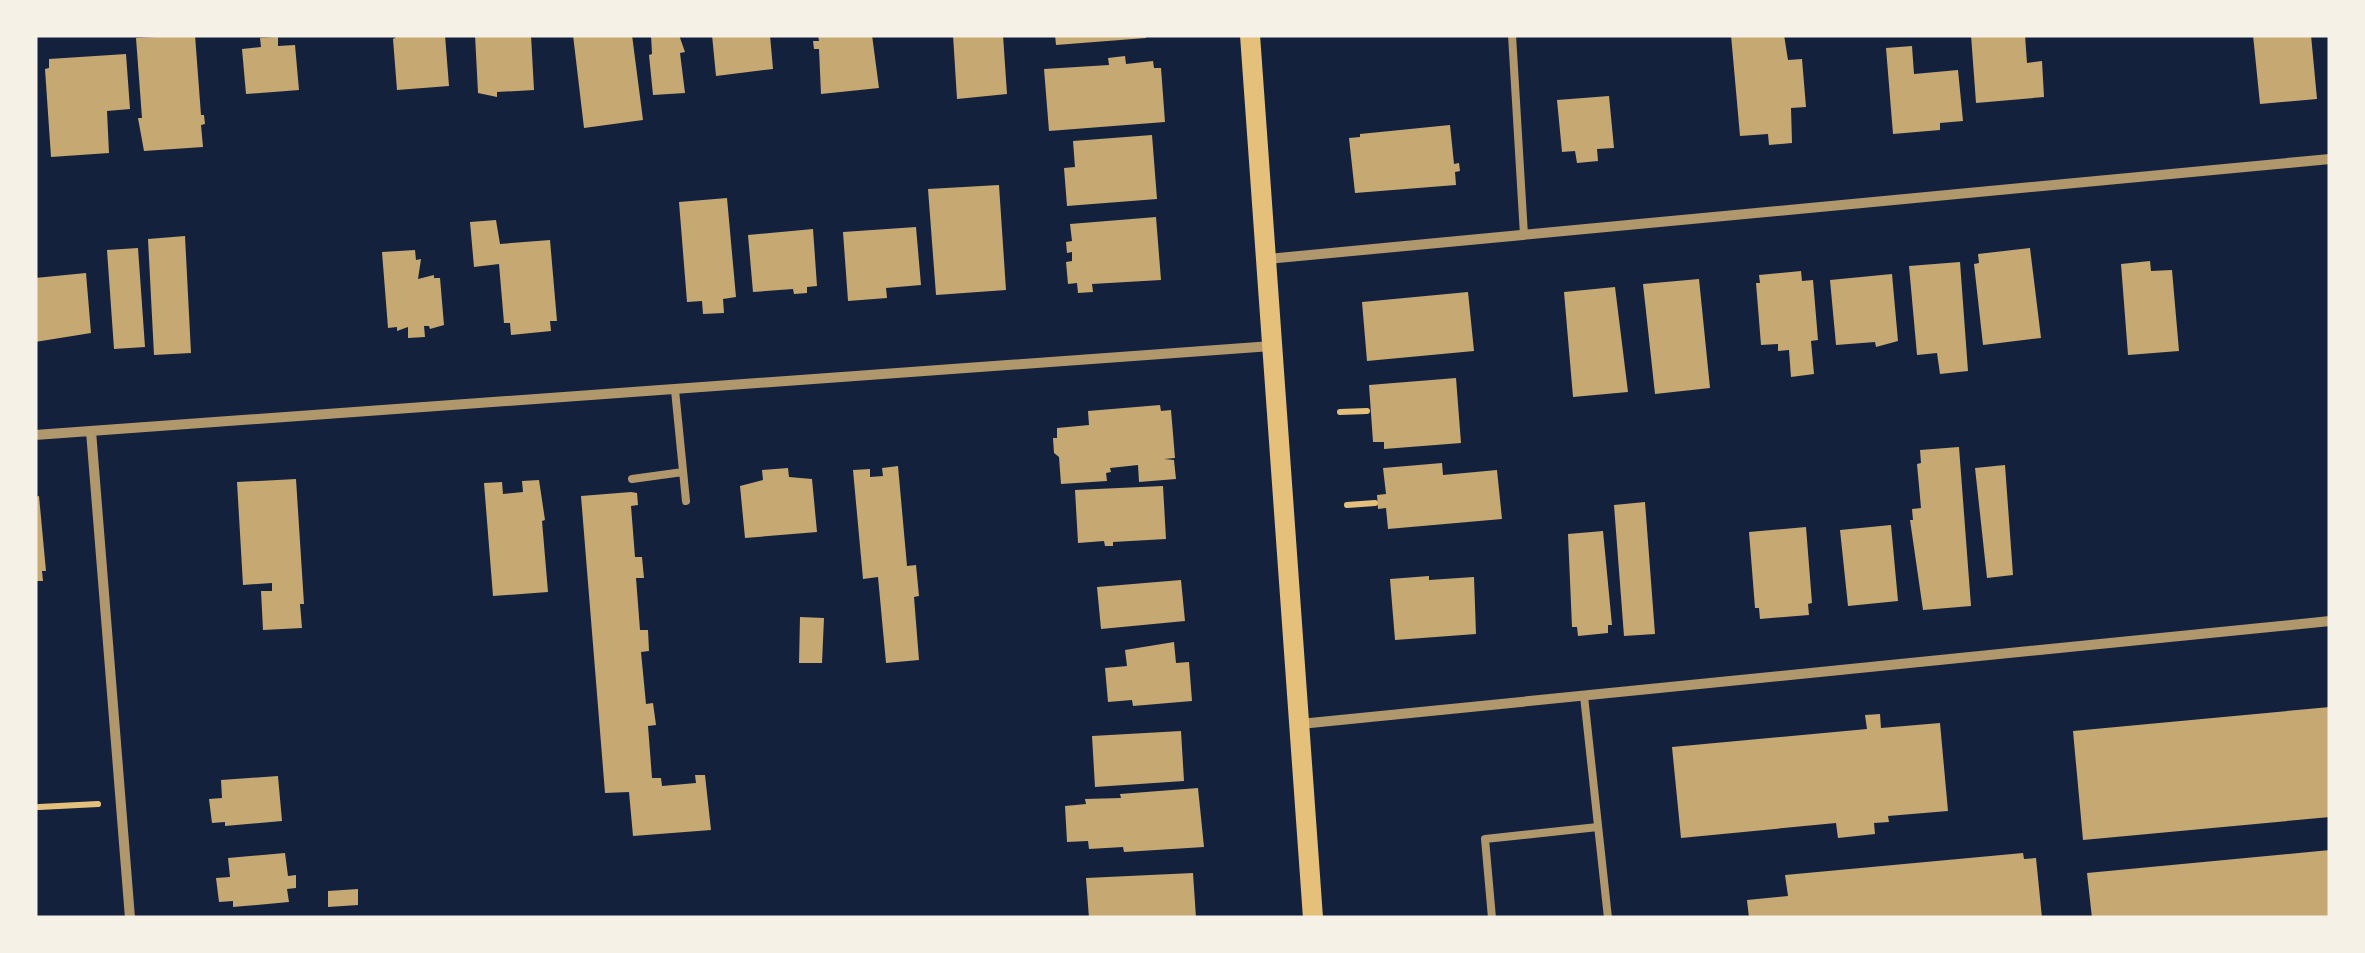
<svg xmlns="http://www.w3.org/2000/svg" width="2365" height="953" viewBox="0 0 2365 953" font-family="'Asap Condensed',sans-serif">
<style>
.building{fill:#c6a872}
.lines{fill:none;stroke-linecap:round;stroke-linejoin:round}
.path{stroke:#e5c07b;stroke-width:6}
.service{stroke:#b1986c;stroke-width:8}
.minor{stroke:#b1986c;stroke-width:10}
.secondary{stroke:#e5c07b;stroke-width:20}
</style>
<rect width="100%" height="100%" fill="#14213d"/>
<path class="building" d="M195,35l6,80h3l1,9 -4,1 2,22 -59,4 -6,-33h4l-6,-80z
M445,35l4,51 -52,4 -4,-51 5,-3z
M475,35h56l3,55 -37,2v5l-19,-4z
M573,35h59l11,85 -59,8z
M651,35h28l6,17 -5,1 5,40 -32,2 -4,-40 3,-1z
M712,35h58l3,34 -57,7z
M818,35h54l7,53 -58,6 -2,-45h-5l-1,-8h6z
M953,35h50l4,59 -50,5z
M1055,35h91v3l-90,7z
M1731,35h53l4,25 14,-1 4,48 -15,1 1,35 -23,2 -1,-11 -28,2z
M1971,35h54l2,28 15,-2 2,36 -68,6z
M2253,35h58l6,64 -57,5z
M278,37v9l17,-1 4,45 -53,4 -4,-45 19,-2 -1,-9z
M1912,46l2,28 44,-4 5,51 -23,2v7l-47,4 -7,-86z
M126,54l4,55 -23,2 2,42 -58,4 -6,-88 4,-1v-9z
M1125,56l1,8 27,-3 1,7h7l4,54 -116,9 -5,-62 65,-4 -1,-7z
M1609,96l5,52 -17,1 1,12 -21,2 -2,-12 -13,1 -5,-52z
M1450,125l4,39 5,-1 1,8 -5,1 1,13 -101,8 -6,-55 11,-1v-3z
M1152,135l5,64 -90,7 -3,-38 11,-1 -2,-26z
M999,185l7,105 -70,5 -8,-106z
M727,198l9,99 -13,2 1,14 -21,1 -1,-13 -15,1 -8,-100z
M1156,217l5,63 -69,4 1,8 -15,1 -1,-10 -9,1 -2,-22 6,-1v-9l-5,1 -1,-11 6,-1 -2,-17z
M496,220l4,24 50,-4 7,81h-7l1,10 -40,4 -1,-12h-6l-5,-59 -25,3 -4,-45z
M916,227l5,58 -35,3 1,10 -39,3 -5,-69z
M813,229l4,57 -10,1v6l-13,1 -1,-5 -40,3 -5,-57z
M185,236l6,117 -37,2 -6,-116z
M138,248l7,99 -31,2 -7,-99z
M2030,248l11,90 -58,7 -9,-81 5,-1 -1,-9z
M415,250l1,10 5,-1 -3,20 16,-4v3h6l4,47 -14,4 -1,-3h-5l1,11 -17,1v-11l-11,4v-4l-9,1 -6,-76z
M2150,261l1,10 21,-1 7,81 -51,4 -7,-91z
M1960,262l8,109 -28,3 -3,-21 -20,2 -8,-89z
M1801,271l1,10 11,-1 5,60 -7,1 3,33 -23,3 -2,-27 -11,1v-7l-17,1 -5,-62h4l-1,-8z
M86,273l5,60 -56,9v-64z
M1892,274l6,67 -22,6 -1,-5 -39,3 -6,-65z
M1699,279l11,109 -55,6 -12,-110z
M1615,287l13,105 -55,5 -9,-105z
M1468,292l6,59 -107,10 -5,-59z
M1456,378l5,65 -77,6v-7h-11l-4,-57z
M1160,405l1,6 10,-1 4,48 -11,1 10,1 2,19 -37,3 -1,-17 -28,3 1,4 -5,1 1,8 -46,3 -2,-27 -5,-4 -1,-15h4v-10l32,-3 -1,-14z
M1959,447l12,159 -48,4 -13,-90h3l-1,-11 9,-1 -4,-44 4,-1 -1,-13z
M1442,463l1,12 54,-5 5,49 -114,10 -2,-21 -8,1 -1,-14 9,-1 -3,-26z
M2005,465l8,110 -26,3 -12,-110z
M898,466l9,100 9,-1 3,31 -5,1 5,63 -33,3 -8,-86 -15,2 -10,-109 17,-1v8l13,-1 -1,-8z
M788,468l1,9 23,2 5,53 -72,6 -5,-52 23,-6 -1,-10z
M296,479l8,125h-4l2,24 -39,2 -2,-39h11v-8l-29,2 -6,-103z
M539,480l6,40 -3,1 6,71 -55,4 -9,-113 18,-1 1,12 20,-2 -1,-11z
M1163,486l3,53 -53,3v4h-8l-1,-5 -26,2 -3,-53z
M631,492l6,1 1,12 -7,1 4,51h7l2,21h-8l4,52h8l1,21 -8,1 5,52 7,-1 3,22 -8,1 4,52h9l1,8 34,-3 -1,-8h10l6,55 -78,6 -4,-44 -24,1 -24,-297z
M39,496l7,75h-4l1,10h-8v-84z
M1645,502l10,132 -31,2 -10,-131z
M1891,525l7,76 -50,5 -8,-76z
M1806,527l6,76 -4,1 1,11 -49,4 -1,-11h-4l-6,-76z
M1603,531l9,94h-4v8l-30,3 -1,-9h-5l-4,-93z
M1429,576v4l45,-3 2,57 -81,6 -5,-61z
M1181,580l4,41 -84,8 -4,-42z
M800,617l24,1 -2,45h-23z
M1174,642l2,21 13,-1 3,39 -59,5 -1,-6 -24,2 -3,-34 22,-2 -2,-16z
M2330,707v110l-247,23 -10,-109z
M1880,714l1,14 59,-5 8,88 -60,5 1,6 -15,1 1,11 -37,4 -2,-15 -155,15 -9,-91 195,-18 -2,-14z
M1181,731l3,50 -89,6 -3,-51z
M278,776l4,45 -57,5v-4l-13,1 -3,-24 13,-1 -1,-18z
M1198,788l6,59 -80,5 -1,-5 -34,2 -1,-8 -21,1 -2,-36 21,-2 -1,-5 36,-1 -1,-4z
M2330,850v68h-238l-5,-45z
M285,853l3,23 8,-1v13l-9,1 2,13 -56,5v-6l-14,1 -3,-24 14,-1 -2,-19z
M2023,853l1,6 12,-1 6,60h-293l-2,-18 41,-4 -3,-21z
M1193,873l3,45h-107l-3,-40z
M358,889v16l-30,2v-16z"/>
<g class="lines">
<path class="path" d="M1340,412l27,-1
M1347,505l28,-2
M39,807l59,-3"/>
<path class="service" d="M1512,35l12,200
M675,390l11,111
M632,479l51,-7
M1584,696l24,222
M1492,918l-7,-79 113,-12"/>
<path class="minor" d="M1267,259l1063,-100
M91,431l39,487
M35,435l1237,-89
M1300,724l1030,-103"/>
<path class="secondary" d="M1250,35l63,883"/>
</g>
<rect width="2365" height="953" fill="none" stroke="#f6f1e7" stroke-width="75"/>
</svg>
